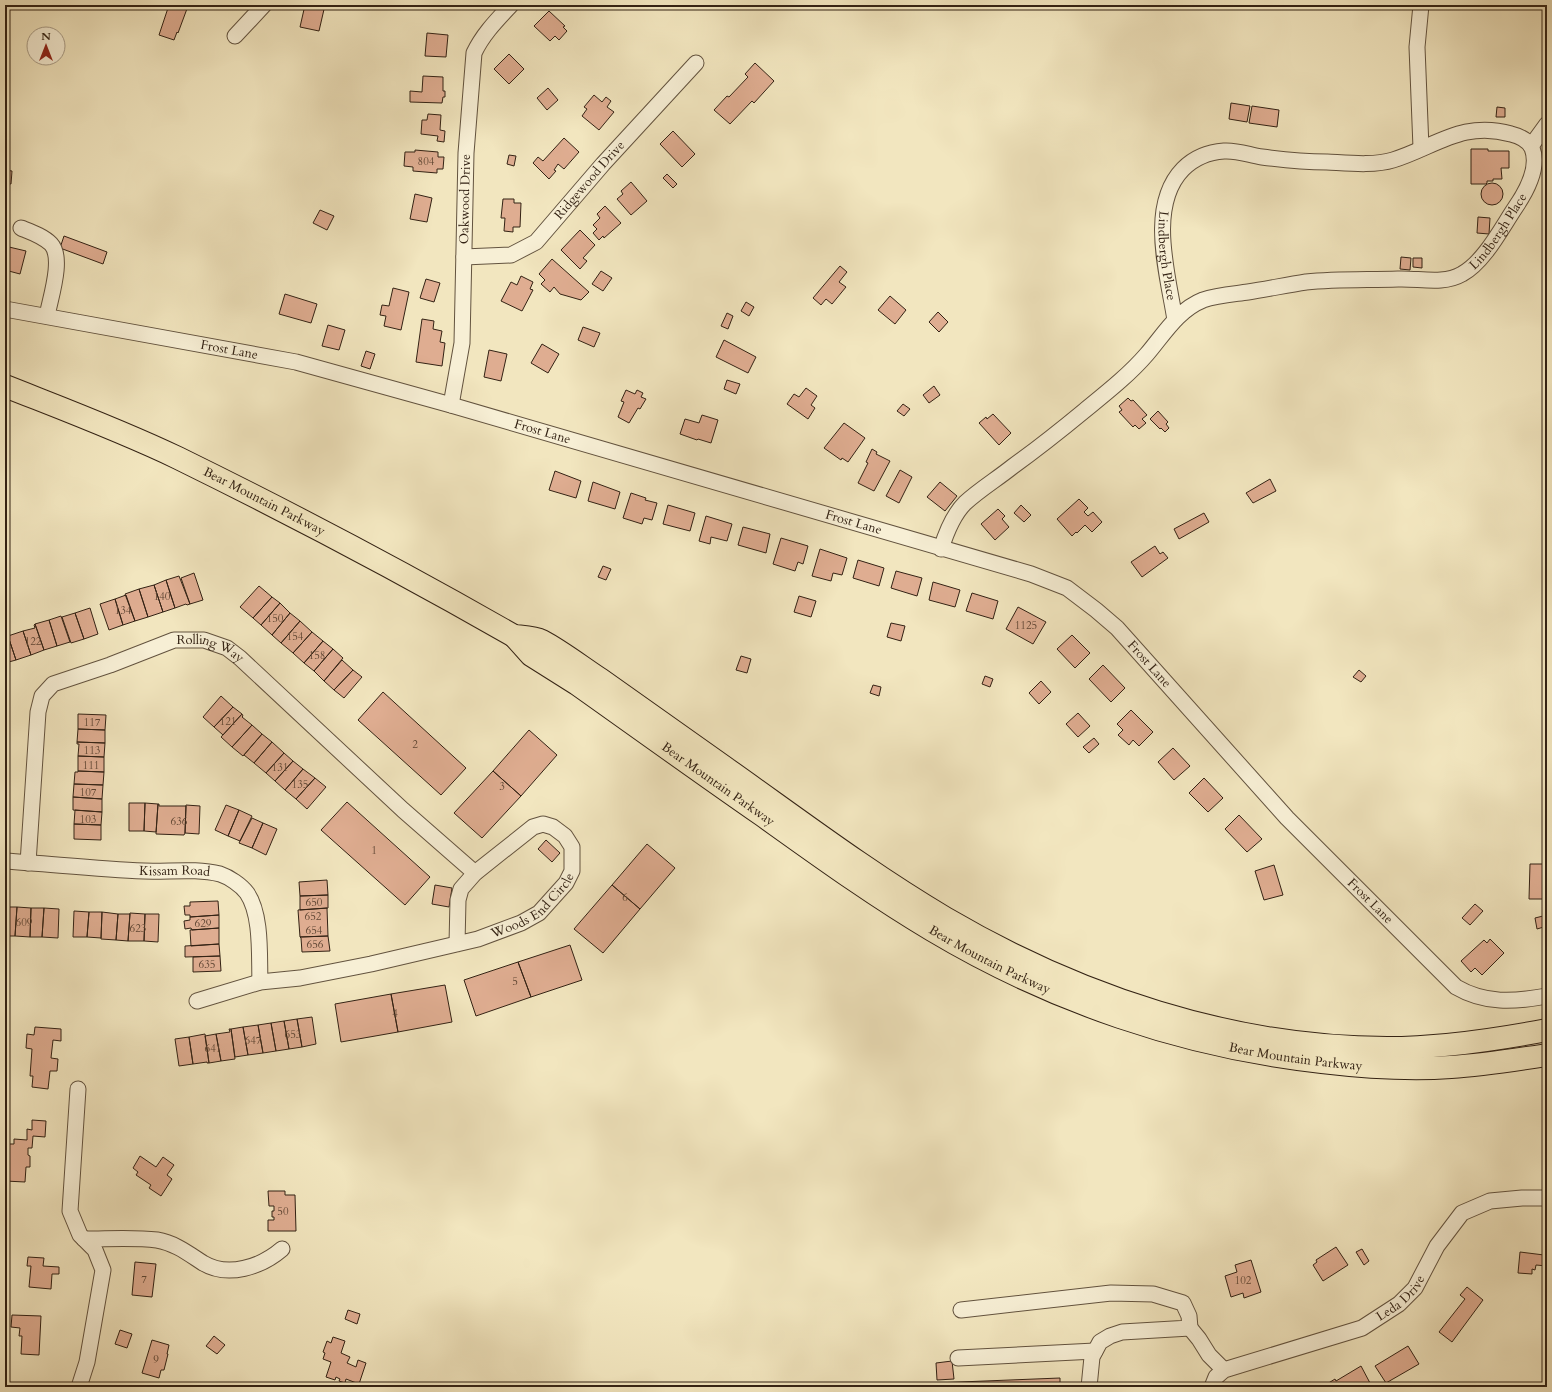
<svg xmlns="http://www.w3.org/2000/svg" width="1552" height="1392" viewBox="0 0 1552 1392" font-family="Cardo,serif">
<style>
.building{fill:#dfad91;stroke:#332214}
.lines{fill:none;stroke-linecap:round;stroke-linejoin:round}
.minor-casing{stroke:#63533f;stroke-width:17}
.highway-casing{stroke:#332214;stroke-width:24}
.minor{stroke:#f7efd5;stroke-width:15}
.highway{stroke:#f2e6bf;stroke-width:22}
.labels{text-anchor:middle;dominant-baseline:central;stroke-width:3;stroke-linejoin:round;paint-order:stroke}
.number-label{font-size:11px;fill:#5e4533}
.street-label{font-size:13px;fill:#332214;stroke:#f7efd5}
</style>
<rect width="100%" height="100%" fill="#f2e6bf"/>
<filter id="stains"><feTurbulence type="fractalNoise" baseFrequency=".005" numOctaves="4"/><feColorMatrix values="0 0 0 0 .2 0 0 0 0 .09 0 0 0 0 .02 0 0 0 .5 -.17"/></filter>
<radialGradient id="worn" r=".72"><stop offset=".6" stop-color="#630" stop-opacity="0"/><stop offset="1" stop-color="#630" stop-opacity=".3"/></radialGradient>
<path class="building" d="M169,5l19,1 -10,27 -1,-1 -3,8 -15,-5z
M305,5h20l-6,26 -19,-4z
M436,5h10l-5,5z
M549,11l16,15 -2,1 4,4 -8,9 -4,-4 -5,5 -16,-15z
M427,33l21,2 -2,22 -21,-1z
M509,54l15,15 -15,15 -15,-15z
M755,63l19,18 -20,22 -2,-2 -22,23 -16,-14 13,-14 2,1 19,-20 -3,-3z
M423,76l20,1v14h2v6h-2l-1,6 -32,-1v-11l12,1z
M548,88l10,12 -11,10 -10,-12z
M594,95l8,7 4,-5 5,4 -4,6 7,5 -15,18 -17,-14 5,-7 -3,-2z
M1231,103l19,3 -3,16 -18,-3z
M1252,106l27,4 -2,17 -28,-4z
M1497,107l8,1v9h-9z
M428,114l13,1 -1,15 5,1 -1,11 -7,-1 1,-5 -17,-2 1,-14h5z
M673,131l22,23 -13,13 -22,-23z
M564,138l15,14 -15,17 -6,-5 -4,6 2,1 -7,8 -16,-16 5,-6 5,4z
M1471,149h17v2h21v17h-8l1,11h-9v2h-6v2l-1,1h-15z
M415,150l23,2v5h6l-1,12h-6v4l-24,-2v-4l-9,-1 1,-14h10z
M509,155l7,1 -2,10 -7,-2z
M5,170l7,1 -1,13 -6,-1z
M667,174l10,10 -4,4 -10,-10z
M631,182l16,19 -16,14 -14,-16 6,-5 -2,-3z
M1481 194a11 11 0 1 1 22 0a11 11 0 1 1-22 0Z
M415,194l17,4 -5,24 -17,-3z
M503,199h11v4h7l-1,24h-7v5l-9,-1 1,-13h-4z
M605,206l16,17 -17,15 -1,-2 -4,4 -6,-7 4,-4 -4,-4 7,-7 -3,-4z
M320,210l14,6 -7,14 -14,-7z
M1478,217l12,1 -1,16 -12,-1z
M580,230l15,15 -12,13 4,3 -7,8 -19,-19z
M64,236l43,16 -4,12 -43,-16z
M9,247l17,4 -6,23 -15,-4v-6z
M1401,257l10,1 -1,12 -10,-1z
M1413,258h9v10l-9,-1z
M552,259l37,33 -8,8 -21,-6 -6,-7 -4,5 -9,-8 4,-4 -6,-6z
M840,266l7,6 -8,10 7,5 -14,17 -6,-5 -5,6 -8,-7z
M601,271l11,7 -9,13 -11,-7z
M521,276l12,6 -3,7 3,1 -11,21 -21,-10 10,-19 6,3z
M426,279l14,4 -6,19 -14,-4z
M393,288l16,4 -8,38 -17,-4 2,-10 -6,-1 2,-10 7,1z
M285,294l32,10 -6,19 -32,-9z
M890,296l16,14 -11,14 -17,-14z
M746,302l8,5 -5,9 -8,-5z
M938,312l10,10 -9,10 -10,-10z
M727,313l6,3 -5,13 -7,-3z
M422,319l12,2 -1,8 9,2 -2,11 5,1 -3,23 -26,-4z
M328,325l17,5 -6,20 -17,-4z
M583,327l17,6 -6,14 -16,-7z
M724,340l32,17 -8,16 -32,-16z
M542,344l17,10 -11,19 -17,-10z
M489,350l18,4 -6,27 -17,-4z
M366,351l9,3 -5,15 -9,-3z
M727,380l13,4 -4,10 -12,-5z
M934,386l6,9 -11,8 -6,-8z
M806,388l11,8 -6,9 4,3 -7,11 -21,-15 7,-10 5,3z
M626,390l9,4 2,-4 6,3 -2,4 5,2 -6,10 -2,-1 -9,15 -11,-6 6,-15 -3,-1z
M1128,398l3,3 2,-1 14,15 -5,4 4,4 -7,6 -4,-4 -2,2 -14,-15 3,-2 -3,-4z
M903,404l7,5 -6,7 -7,-5z
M1158,411l10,11 -2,2 3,4 -4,4 -4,-4 -1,1 -10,-10z
M993,414l18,19 -12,12 -20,-22 7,-6 1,2z
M702,415l16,5 -7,23 -13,-4 -1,1 -17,-6 5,-15 14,4z
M844,423l21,15 -17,24 -6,-4 -1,2 -17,-12z
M872,449l5,3 -1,2 14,7 -16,30 -16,-8 10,-20 -2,-1z
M900,470l12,7 -13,26 -13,-7z
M555,471l26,10 -5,17 -27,-8z
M1270,479l6,12 -23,12 -7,-10z
M593,482l27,10 -5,17 -27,-8z
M940,482l17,14 -12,15 -18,-14z
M631,493l15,5 -1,2 12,3 -5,17 -8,-2 -2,6 -19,-6z
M1079,499l9,9 -4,4 4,4 5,-4 9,10 -10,10 -7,-7 -8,8 -1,-1 -4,4 -15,-17z
M668,505l27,8 -5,18 -27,-7z
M1021,505l10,10 -7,7 -10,-9z
M998,509l7,7 -3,3 7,8 -14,13 -14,-16z
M1204,513l5,9 -30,17 -5,-10z
M706,516l26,8 -5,17 -16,-4 -1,7 -11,-3z
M743,527l27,7 -4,19 -28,-8z
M781,538l27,8 -5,18 -5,-2 -3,9 -22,-7z
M1155,546l5,8 3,-2 5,6 -26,19 -11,-15z
M820,549l27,9 -5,17 -9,-2 -2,8 -19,-5z
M858,560l26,8 -5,18 -26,-8z
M603,566l8,3 -5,11 -8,-3z
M896,571l26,7 -5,18 -26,-8z
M194,573l9,27 -13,4 -9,-26z
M179,576l11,28 -3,1 -1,-1 -11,4 -9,-28z
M166,580l9,28 -12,4 -9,-27z
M933,582l27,8 -5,17 -26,-7z
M154,585l9,27 -15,5 -9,-28z
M259,586l13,11 -19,21 -13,-11z
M139,589l9,28 -13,4 -10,-27z
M972,593l26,8 -5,18 -27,-8z
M126,595l9,26 -12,4 -8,-26z
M799,596l17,5 -5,16 -17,-5z
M272,597l8,6 -19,22 -8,-7z
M115,599l8,26 -14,5 -9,-26z
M280,603l10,10 -18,22 -11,-10z
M1018,607l28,15 -13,22 -27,-15z
M90,608l8,26 -14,5 -9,-26z
M75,613l9,26 -13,4 -9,-26z
M290,613l10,8 -19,22 -9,-8z
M61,616l9,26 -13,4 -8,-26z
M49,620l8,26 -13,4 -9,-26z
M300,621l12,11 -19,21 -12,-10z
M891,623l14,3 -4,15 -14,-4z
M35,624l9,26 -13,5 -8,-24 12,-3 -1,-3z
M23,631l8,24 -15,5 -8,-24z
M312,632l11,9 -19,22 -11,-10z
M1072,635l18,18 -15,15 -18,-19z
M8,636l8,24 -11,3v-26z
M323,641l10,8 -19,22 -10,-8z
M333,649l10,9 -19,23 -10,-10z
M741,656l10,3 -4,14 -11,-3z
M342,660l11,10 -19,20 -10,-9z
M1103,665l22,23 -14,14 -22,-23z
M353,670l9,7 -18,21 -10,-8z
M1359,670l7,6 -5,6 -8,-5z
M985,676l8,3 -3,8 -8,-3z
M1041,681l10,11 -12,12 -10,-11z
M873,685l8,2 -2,9 -9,-3z
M383,692l83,76 -25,27 -83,-75z
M221,696l12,11 -19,20 -11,-10z
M233,707l9,7 -19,21 -9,-8z
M1131,710l22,22 -14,14 -6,-6 -4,5 -11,-10 5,-5 -6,-6z
M1078,713l12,13 -12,11 -12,-13z
M78,714l28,1 -1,15 -27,-1z
M242,714l1,2 -1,1 10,8 -20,22 -11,-10z
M252,725l10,9 -19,22 -11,-9z
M78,729l27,1v13l-28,-1z
M529,730l28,25 -36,41 -28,-25z
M262,734l10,8 -18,21 -10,-8z
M1094,738l5,6 -10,9 -6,-6z
M77,742l28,1 -1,14 -26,-1 1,-12h-2z
M272,742l12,11 -18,20 -12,-10z
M1173,748l17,18 -16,14 -16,-18z
M284,753l9,8 -18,20 -9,-8z
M78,756l26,1v15l-26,-1z
M293,761l10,8 -18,21 -10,-9z
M303,769l12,9 -19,21 -11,-9z
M78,771l26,1 -1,13 -29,-1 1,-12h3z
M493,771l28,25 -39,42 -28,-25z
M315,778l11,9 -19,22 -11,-10z
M1204,778l19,20 -15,14 -19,-19z
M74,784l29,1 -1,14 -29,-2z
M73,797l29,2v13l-29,-2z
M347,802l83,75 -25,28 -84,-75z
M129,803h16l-1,28h-15z
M145,803l13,1 -2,28 -12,-1z
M158,804h1v2h27l-1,27 -1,2 -28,-1z
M186,805l14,1 -1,28 -14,-1z
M226,805l13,5 -11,26 -13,-6z
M75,810l27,2 -1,13 -27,-1z
M239,810l13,6 -12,25 -12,-5z
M1239,815l23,24 -15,13 -22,-23z
M252,818l11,5 -11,25 -13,-5z
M263,823l14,6 -11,26 -14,-7z
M74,824l27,1v15l-27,-1z
M546,840l14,13 -8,9 -14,-13z
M647,844l28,24 -35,41 -28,-24z
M1530,864h17v35h-18z
M1274,865l9,30 -19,5 -9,-29z
M327,880l1,15 -28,1 -1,-14z
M435,885l17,3 -3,19 -17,-3z
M612,885l28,24 -37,44 -29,-24z
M328,895v13l-28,2v-14z
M218,901l1,14 -29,2v-2h-5l-1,-9h6v-4z
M1475,904l8,7 -13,14 -8,-7z
M5,907h12l-2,29h-10z
M17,907l14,1 -1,29 -15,-1z
M31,908h13l-2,29h-12z
M44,908l15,1 -1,29 -16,-1z
M327,908l1,28 -28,1 -2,-27z
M74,911l15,1 -2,25h-14z
M89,912h13l-1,26 -14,-1z
M102,912l16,2 -2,26 -15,-1z
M130,913l15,1 -1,27h-16z
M118,914h12l-2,27 -12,-1z
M145,914h14l-1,28 -14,-1z
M219,915v13l-27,2 -1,-2 -6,1 -1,-8 6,-1v-3z
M1547,915v11l-10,3 -2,-11z
M219,928v16l-28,2 -1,-16z
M328,936l2,15 -28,1 -1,-14 -1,-1z
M1490,939l14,14 -22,22 -7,-7 -4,4 -10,-11 23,-21 3,3z
M219,944l1,12 -35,1v-11z
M570,945l12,35 -51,17 -13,-35z
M220,956l1,15 -28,1v-15z
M518,962l13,35 -55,19 -12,-36z
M445,985l7,37 -54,10 -7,-38z
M391,994l7,38 -57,10 -6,-38z
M312,1017l4,27 -14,3 -5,-28z
M297,1019l5,28 -13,2 -5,-28z
M284,1021l5,28 -13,2 -5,-28z
M271,1023l5,28 -13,2 -5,-28z
M258,1025l5,28 -15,2 -5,-28z
M35,1027l26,2v12l-8,-1 -2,18 7,1 -1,12h-7l-2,18 -16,-2 1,-11h-3l2,-27 -6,-1 1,-14 7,1z
M243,1027l5,28 -13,2 -4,-28z
M229,1029h2l4,30 -14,2 -5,-27 14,-2z
M205,1034l4,29h-2v-1l-14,2 -4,-27z
M216,1034l5,27 -12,2 -4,-27z
M189,1037l4,27 -14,2 -4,-27z
M32,1120l14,1 -1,16 -12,-1 -1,12h-4v7l2,1v11h-4l-1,15 -20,-1 1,-37h8v-5l13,1v-11l5,1z
M140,1156l16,11 7,-10 11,8 -7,10 5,4 -11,17 -12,-8 2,-3 -15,-10 2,-3 -5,-4z
M268,1191h17v4h10l1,36h-28v-11h6v-3h-2v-6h2v-5h-5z
M1546,1243h1v23l-11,-1 -1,5 -3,-1v5l-14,-1 2,-21 24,3z
M1336,1247l12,18 -25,16 -10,-16 4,-3 -1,-2z
M1362,1249l7,12 -5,4 -8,-13z
M28,1257l16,1 -1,8 16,1v7h-7l-1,15 -22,-2 2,-21h-4z
M1251,1260l10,32 -17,6 -1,-5 -12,4 -6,-21 12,-4 -2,-7z
M135,1262l21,2 -4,33 -20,-2z
M1467,1287l16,13 -31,42 -13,-10 26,-33 -5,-4z
M348,1310l12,4 -3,10 -12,-5z
M12,1315l29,1 -2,39 -18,-1 1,-18h-3l1,-8 -9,-1z
M120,1330l12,4 -5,14 -12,-4z
M214,1336l11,9 -8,9 -11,-8z
M333,1337l12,4 -4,12 9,4 -3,6 9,4 2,-7 8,3 -7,21 -13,-5 -1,4 -6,-2 1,-2 -4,-2 -1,3 -9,-3 5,-15 -8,-3 2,-6 -2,-1 4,-11 4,2z
M152,1340l17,5 -2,9h1l-4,16h-3l-2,8 -17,-5z
M1408,1346l11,18 -33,19 -11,-17z
M952,1361l2,18 -17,1 -1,-17z
M1361,1366l9,17 -7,4h-41l13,-8 1,2z
M1060,1378v9h-125v-4z
M14,1384h14v3h-14z"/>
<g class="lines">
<defs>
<g id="minor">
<path d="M1421,5l-4,42 4,101"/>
<path d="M235,36l29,-31"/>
<path d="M1531,146l16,-22"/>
<path d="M21,228c10,4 22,8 30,16 13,14 -1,55 -4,72"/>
<path id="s1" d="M464,257l47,-2 25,-13 67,-78 93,-101"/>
<path id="s2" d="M5,309l291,53 155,43 580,169 36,14 29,22 21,18 170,190 169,169c29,17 58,15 91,9"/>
<path id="s3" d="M451,405l11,-62 4,-190 8,-100c9,-19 23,-33 37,-48"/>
<path id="s4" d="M941,549c5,-16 12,-34 24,-46 14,-13 32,-24 47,-36 25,-18 49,-37 72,-56 22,-18 45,-36 63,-57 17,-20 31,-44 56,-54 14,-5 31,-6 45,-8 19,-3 39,-7 58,-10 30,-3 61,-2 92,-3 21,-1 45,6 64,-5 22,-12 39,-45 53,-66 11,-16 25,-40 17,-60 -4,-8 -13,-12 -21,-14 -48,-14 -76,13 -118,26 -19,6 -46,3 -66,2 -21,0 -43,-2 -65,-5 -13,-2 -25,-7 -38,-6 -16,1 -30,7 -41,18 -36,37 -15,106 -8,151"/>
<path id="s5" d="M5,861c46,3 93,8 139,10 25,1 52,-3 76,3 9,3 21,11 27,19 15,22 12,63 13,89"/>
<path id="s6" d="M28,863l10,-151 4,-16 11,-12 57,-19 64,-25h30l23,8 13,10 163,152 72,63"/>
<path id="s7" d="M197,1001l63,-19 40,-4 71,-14 107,-25 43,-16 18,-10 27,-30 6,-12v-24l-7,-11 -12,-9 -10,-3 -10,3 -58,46 -14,16 -3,11 -1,44"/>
<path d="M78,1089l-8,122 10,24 15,15 8,20 -16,92 -8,25"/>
<path d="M84,1239c24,0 50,-2 73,1 18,3 32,14 46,23 25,15 58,4 79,-14"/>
<path d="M961,1310l150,-17 42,1 30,9 6,13 1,12 -68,4 -12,4 -10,6 -8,15 -3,30"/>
<path d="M1190,1328l9,11 10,16 15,15"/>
<path d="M958,1358l137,-7"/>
<path id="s8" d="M1212,1387l4,-10 8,-7 138,-42 37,-24 16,-16 22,-42 25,-33 28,-12 32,-3h25"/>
</g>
<g id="highway">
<path id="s9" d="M5,386c58,23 117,45 173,72 114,56 226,115 336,178 9,1 20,1 28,5 19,10 41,27 58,38 43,30 85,60 127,90 72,51 142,104 218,149 133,78 287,130 442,130 54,0 107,-8 160,-18"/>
<path id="s10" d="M514,636l17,19 46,29c62,44 123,88 185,131 56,40 111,80 170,115 119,71 252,117 390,132 42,5 86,8 129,5 32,-2 64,-7 96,-12"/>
</g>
</defs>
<use href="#minor" class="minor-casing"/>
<use href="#highway" class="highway-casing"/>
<use href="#minor" class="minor"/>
<use href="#highway" class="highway"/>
</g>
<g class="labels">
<g class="number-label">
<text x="426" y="161">804</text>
<text x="162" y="596">140</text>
<text x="123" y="610">134</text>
<text x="275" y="618">150</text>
<text x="1026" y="625">1125</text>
<text x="295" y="636">154</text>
<text x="33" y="641">122</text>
<text x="317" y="655">158</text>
<text x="228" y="721">121</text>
<text x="92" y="722">117</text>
<text x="415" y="744">2</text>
<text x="92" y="750">113</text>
<text x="91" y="765">111</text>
<text x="280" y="767">131</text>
<text x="300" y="784">135</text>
<text x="502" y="786">3</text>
<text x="88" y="792">107</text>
<text x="88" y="819">103</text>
<text x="179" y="821">636</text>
<text x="374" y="850">1</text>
<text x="625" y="897">6</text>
<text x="314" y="902">650</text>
<text x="313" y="916">652</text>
<text x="24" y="922">609</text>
<text x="203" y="923">629</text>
<text x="138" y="928">623</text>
<text x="314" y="930">654</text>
<text x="315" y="944">656</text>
<text x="207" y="964">635</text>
<text x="515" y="981">5</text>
<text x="395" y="1013">4</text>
<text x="293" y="1034">653</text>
<text x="253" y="1040">647</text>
<text x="213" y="1048">641</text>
<text x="283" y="1211">50</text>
<text x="144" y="1279">7</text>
<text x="1243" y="1280">102</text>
<text x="156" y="1359">9</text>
</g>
<g class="street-label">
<text stroke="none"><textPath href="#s1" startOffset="157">Ridgewood Drive</textPath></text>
<text stroke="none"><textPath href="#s3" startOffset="207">Oakwood Drive</textPath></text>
<text stroke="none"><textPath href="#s4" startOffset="685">Lindbergh Place</textPath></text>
<text stroke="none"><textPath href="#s4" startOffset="1236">Lindbergh Place</textPath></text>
<text stroke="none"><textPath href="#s2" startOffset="228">Frost Lane</textPath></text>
<text stroke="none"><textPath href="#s2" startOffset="552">Frost Lane</textPath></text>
<text stroke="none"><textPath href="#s9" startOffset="284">Bear Mountain Parkway</textPath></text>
<text stroke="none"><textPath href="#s2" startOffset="876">Frost Lane</textPath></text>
<text stroke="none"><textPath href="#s6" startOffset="351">Rolling Way</textPath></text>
<text stroke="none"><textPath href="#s2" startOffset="1212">Frost Lane</textPath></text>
<text stroke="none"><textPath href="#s10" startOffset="253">Bear Mountain Parkway</textPath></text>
<text stroke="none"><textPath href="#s5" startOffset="170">Kissam Road</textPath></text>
<text stroke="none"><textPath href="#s2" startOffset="1536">Frost Lane</textPath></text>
<text stroke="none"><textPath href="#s7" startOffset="354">Woods End Circle</textPath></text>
<text stroke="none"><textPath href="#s10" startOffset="577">Bear Mountain Parkway</textPath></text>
<text stroke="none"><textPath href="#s10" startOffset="900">Bear Mountain Parkway</textPath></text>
<text stroke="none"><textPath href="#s8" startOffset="215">Leda Drive</textPath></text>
</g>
</g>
<rect width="1552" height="1392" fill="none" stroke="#f2e6bf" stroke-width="20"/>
<rect x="6" y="6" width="1540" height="1380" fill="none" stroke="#332214" stroke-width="2"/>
<rect x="10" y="10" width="1532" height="1372" fill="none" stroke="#332214"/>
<g transform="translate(46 46)"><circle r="19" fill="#f7efd5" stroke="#a99d88"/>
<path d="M0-3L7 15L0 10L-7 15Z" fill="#8f2418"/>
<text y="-6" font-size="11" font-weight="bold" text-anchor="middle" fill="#332214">N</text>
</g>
<rect width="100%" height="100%" filter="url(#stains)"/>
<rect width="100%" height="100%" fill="url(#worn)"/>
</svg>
